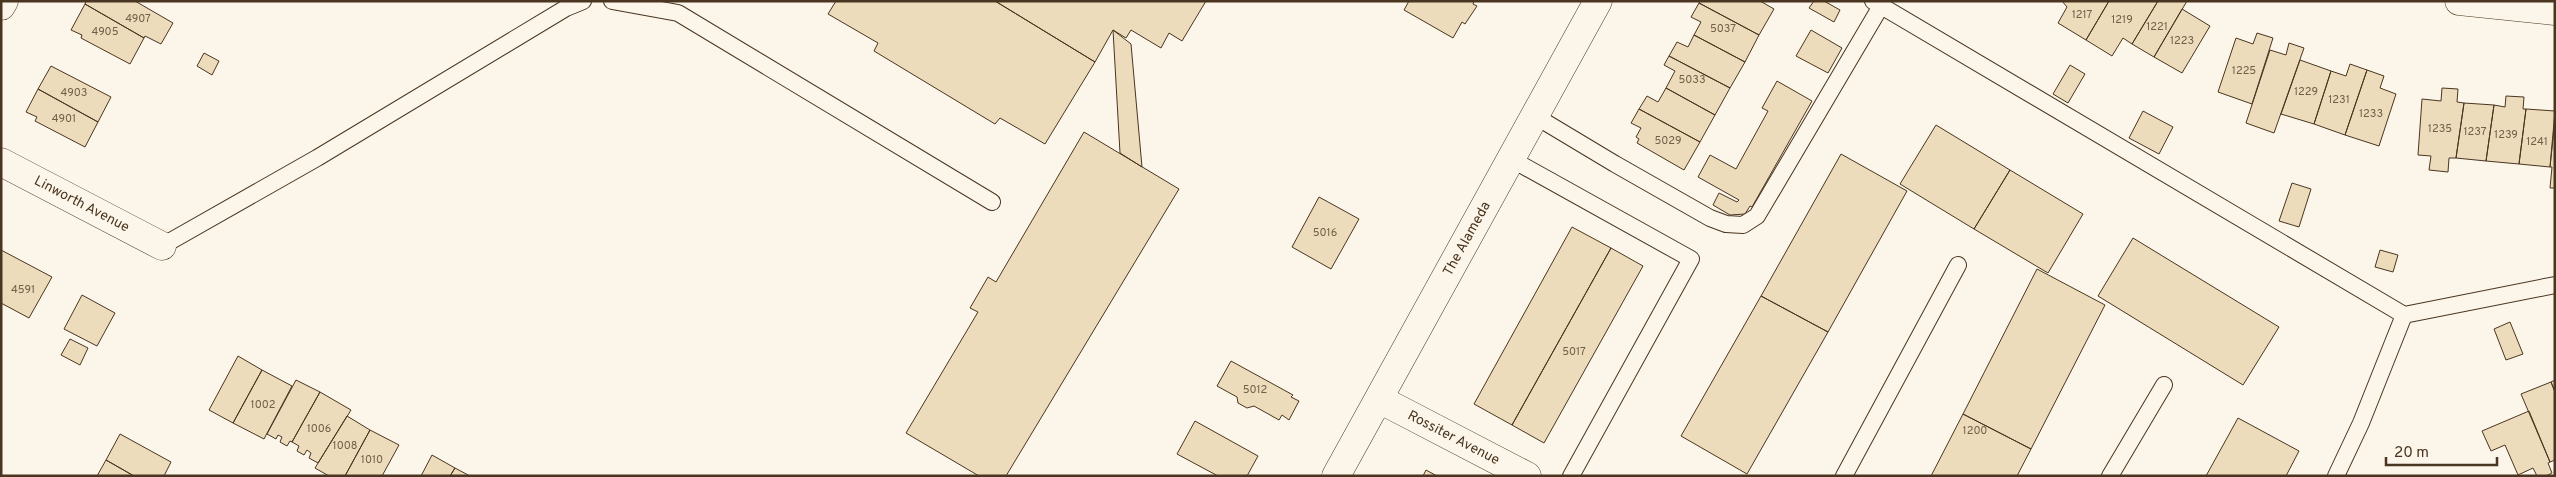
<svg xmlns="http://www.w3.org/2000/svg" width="2556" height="477" viewBox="0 0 2556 477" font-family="Overpass,sans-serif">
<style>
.building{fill:#ecdcbc;stroke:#4a3520}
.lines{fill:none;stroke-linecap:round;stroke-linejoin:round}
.lane-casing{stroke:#4a3520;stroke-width:18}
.street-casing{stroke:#4a3520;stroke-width:29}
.secondary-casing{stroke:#4a3520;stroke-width:29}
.lane{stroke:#fbf6e9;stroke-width:16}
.street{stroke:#fbf6e9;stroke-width:28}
.secondary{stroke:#fbf6e9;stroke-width:28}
.labels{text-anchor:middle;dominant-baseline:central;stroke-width:4;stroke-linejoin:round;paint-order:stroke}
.number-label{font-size:11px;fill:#725f47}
.street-label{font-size:14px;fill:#4a3520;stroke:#fbf6e9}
</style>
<rect width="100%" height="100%" fill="#fbf6e9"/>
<path class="building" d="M86,1h49l38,22 -12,21 -16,-8 -1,2 -59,-34z
M836,1h159l100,61 -50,82 -45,-26 -5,6 -121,-73 4,-8 -50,-29z
M995,1h211l-24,40 -13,-8 -8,15 -30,-18 -5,8 -13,-8 -18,32z
M1409,1h65l-1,3 4,2 -12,18 -3,-2 -9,16 -49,-28z
M1700,1h60l14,8 -15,26 -60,-32z
M1814,1h10l16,9 -6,12 -25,-14z
M2062,1h47l-23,39 -28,-17 9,-16z
M2109,1h49l-26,43 -9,-6 -11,18 -26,-16z
M2158,1h29l-33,56 -22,-13z
M1699,3l60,32 -14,27 -51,-27 7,-13 -10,-5z
M85,4l59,34 -14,26 -49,-26 1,-3 -11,-5z
M2182,9l28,17 -28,47 -28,-16z
M1113,30l18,14 11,123 -22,-14z
M1811,30l31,18 -14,25 -32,-17z
M2257,33l16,5 -21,66 -34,-12 18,-54 17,6z
M1694,35l51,27 -15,26 -61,-32 8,-14 11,5z
M2289,43l15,5 -30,85 -28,-10 24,-73 16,5z
M204,53l15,8 -7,14 -15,-9z
M1669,56l61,32 -15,27 -49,-27 9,-17 -11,-6z
M2300,60l31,11 -17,53 -33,-10z
M2350,64l17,6 -22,65 -31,-11 17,-53 15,5z
M2070,65l15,9 -17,29 -15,-9z
M51,66l60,31 -13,25 -60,-33z
M2367,70l17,6 -4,12 16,6 -17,52 -34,-11z
M1777,81l35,20 -60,106 -2,-1 -5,8 -15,1 -17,-10 6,-12 18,9 2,-2 -41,-23 12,-22 26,14 32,-58 -6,-3z
M1666,88l49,27 -15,27 -61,-33 8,-13 11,6z
M2442,88l16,1 -1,13 7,1 -8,55h-7l-1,14 -19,-2 2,-14 -13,-1 4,-56 19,2z
M38,89l60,33 -13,25 -50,-26 2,-4 -11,-5z
M2506,96l18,1 -1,12h3l-7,55 -33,-3 8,-56 11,2z
M2464,103l30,2 -8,56 -30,-3z
M1639,109l61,33 -16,28 -47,-27 2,-4 -3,-2 5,-9 -10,-5z
M2526,109l29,2 -5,56 -31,-3z
M2143,111l30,16 -14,27 -30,-16z
M2555,120v68h-5l2,-21h-2z
M1936,125l74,45 -36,59 -74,-45z
M1084,132l95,57 -173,287h-27l-73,-43 72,-121 -8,-4 18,-31 8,5z
M1841,154l66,37 -79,141 -67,-36z
M2010,170l73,44 -35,59 -74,-44z
M2292,183l19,6 -12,38 -20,-6z
M1319,197l40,22 -28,50 -39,-22z
M1572,227l39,21 -99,177 -38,-21z
M2133,238l146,89 -36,58 -145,-89z
M1611,248l32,18 -99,177 -32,-18z
M1,250l51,27 -23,41 -28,-15z
M2380,250l18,5 -5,17 -18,-5z
M2037,269l68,36 -74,144 -68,-35z
M82,295l33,18 -18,33 -33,-17z
M1761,296l67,36 -81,142 -66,-38z
M2510,322l13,32 -17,6 -12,-31z
M70,339l18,9 -8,17 -19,-10z
M238,356l24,14 -29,53 -24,-13z
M1231,361l62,34 -2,2 8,4 -10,19 -7,-5 -3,5 -25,-14 -7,2 -9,-5 -1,-6 -20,-11z
M262,370l30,16 -28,53 -31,-16z
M296,380l24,12 -28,50 -2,-1 -3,5 -7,-4 2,-5 -4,-2 -2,4 -9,-5z
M2555,380v12l-4,-10z
M2551,382l4,10v68l-5,2 -29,-68z
M320,392l31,18 -33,53 -9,-5 2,-5 -4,-3 -3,5 -7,-4 2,-5 -7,-4z
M2529,411l21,51 -2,1 4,10 -6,3h-9l-4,-8 -15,7 -13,-30 -14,6 -9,-20z
M1963,414l68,35 -14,27h-86z
M347,416l23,14 -25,46h-16l-14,-8z
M2238,418l61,33 -13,25h-80z
M1195,421l63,35 -11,20h-29l-41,-22z
M370,430l29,15 -17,31h-37z
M120,434l51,28 -7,14h-30l-28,-16z
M432,455l23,13 -5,8h-29z
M106,460l28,16h-37z
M455,468l15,8h-20z
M1426,470l11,6h-14z"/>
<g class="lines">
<defs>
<path id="lane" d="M612,1l66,12 314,189
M1873,1l531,314 151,-30
M1535,116l80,48 95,54 16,6 17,1 14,-9 124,-210
M1511,159l180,100 -120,217
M162,246l155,-88 249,-150 17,-7
M1844,476l114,-211
M2110,476l54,-91
M2336,476l25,-53 43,-108"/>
<g id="street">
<path d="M1,6l3,-5"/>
<path id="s1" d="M1,162l161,84"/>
<path id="s2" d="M1379,399l148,77"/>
</g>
<g id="secondary">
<path d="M2459,1l96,10"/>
<path id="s3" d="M1336,476l262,-475"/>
</g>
</defs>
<use href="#lane" class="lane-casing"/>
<use href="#street" class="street-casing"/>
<use href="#secondary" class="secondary-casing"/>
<use href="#lane" class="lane"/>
<use href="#street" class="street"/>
<use href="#secondary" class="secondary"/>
</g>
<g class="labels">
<g class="number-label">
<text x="2082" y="15">1217</text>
<text x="138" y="19">4907</text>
<text x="2122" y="20">1219</text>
<text x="2157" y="27">1221</text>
<text x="1723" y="29">5037</text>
<text x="105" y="32">4905</text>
<text x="2182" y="41">1223</text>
<text x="2244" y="71">1225</text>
<text x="1692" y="80">5033</text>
<text x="2306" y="92">1229</text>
<text x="74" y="93">4903</text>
<text x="2339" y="100">1231</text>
<text x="2371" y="114">1233</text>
<text x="64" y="119">4901</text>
<text x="2440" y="129">1235</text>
<text x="2475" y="132">1237</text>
<text x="2506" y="135">1239</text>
<text x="1668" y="141">5029</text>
<text x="2537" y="142">1241</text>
<text x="1325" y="233">5016</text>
<text x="23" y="290">4591</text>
<text x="1574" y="352">5017</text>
<text x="1255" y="390">5012</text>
<text x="263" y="405">1002</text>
<text x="319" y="429">1006</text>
<text x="1975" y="431">1200</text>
<text x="345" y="446">1008</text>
<text x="372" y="460">1010</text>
</g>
<g class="street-label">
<text stroke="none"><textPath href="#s1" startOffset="91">Linworth Avenue</textPath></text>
<text stroke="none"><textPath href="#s3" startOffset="271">The Alameda</textPath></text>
<text stroke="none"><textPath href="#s2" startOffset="84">Rossiter Avenue</textPath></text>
</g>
</g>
<rect width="2556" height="477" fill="none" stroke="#4a3520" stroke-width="5"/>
<path d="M2386 457v8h111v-8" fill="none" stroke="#4a3520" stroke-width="2.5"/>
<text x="2394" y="457" font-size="15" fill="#4a3520" stroke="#fbf6e9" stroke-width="4" paint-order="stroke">20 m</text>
</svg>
